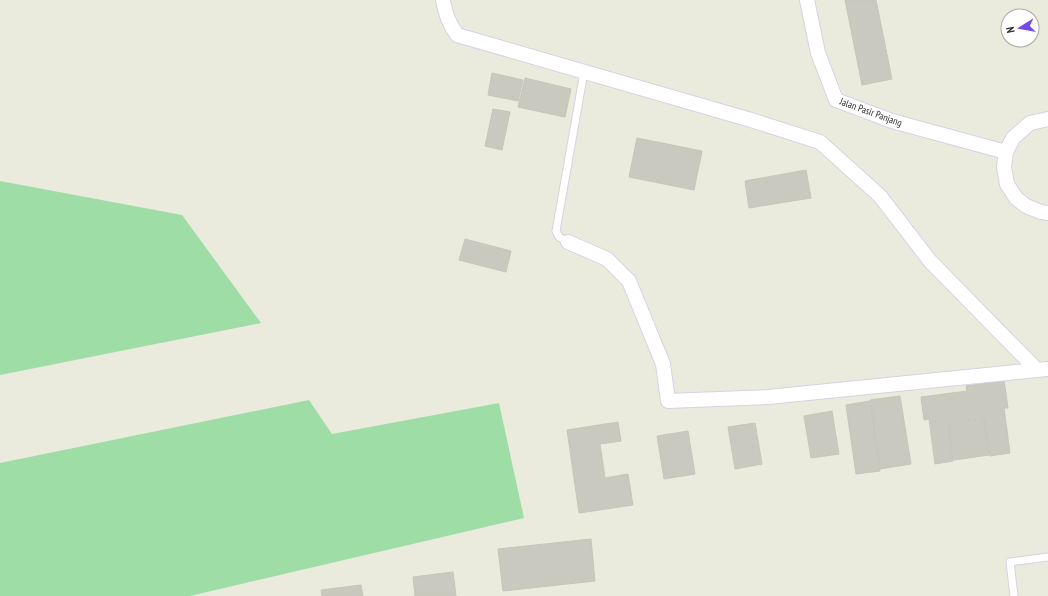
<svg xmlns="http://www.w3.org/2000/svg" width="1048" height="596" viewBox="0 0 1048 596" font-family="'PT Sans Narrow',sans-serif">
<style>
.green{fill:#9edda5}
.building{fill:#c9c9c0;stroke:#c5c6b7}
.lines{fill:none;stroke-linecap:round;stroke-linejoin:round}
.lane-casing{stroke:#d6d2e2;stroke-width:9}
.street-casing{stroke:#d6d2e2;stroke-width:16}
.lane{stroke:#fff;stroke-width:7}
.street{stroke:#fff;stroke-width:14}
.labels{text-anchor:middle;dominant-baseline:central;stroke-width:4;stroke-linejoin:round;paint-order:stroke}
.street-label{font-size:10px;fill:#2a2a2a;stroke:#fff}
</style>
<rect width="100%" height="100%" fill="#ebebdd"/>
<path class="green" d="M0,181l182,34 79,108 -261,52z
M309,400l23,34 167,-31 25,115 -334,78h-190v-133z"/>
<path class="building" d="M845,0h31l16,79 -30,6z
M492,73l31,7 -5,21 -30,-6z
M525,78l46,11 -6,28 -47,-10z
M493,109l17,3 -8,38 -17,-4z
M637,138l65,13 -8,39 -65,-13z
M806,170l5,28 -62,10 -4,-27z
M465,239l46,12 -5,21 -47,-12z
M1004,380l4,28h-4l6,45 -20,3 -6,-38 -36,6 5,37 -18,3 -6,-45 -5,1 -3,-23 46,-6 -1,-5z
M900,396l11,68 -31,5 -10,-69z
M870,401l10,70 -24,3 -10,-69z
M832,411l7,43 -28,4 -7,-42z
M984,419l5,36 -35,5 -6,-35z
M618,422l3,19 -21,3 5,34 23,-4 5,31 -54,8 -12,-83z
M755,423l7,41 -27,5 -7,-42z
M688,431l7,43 -31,5 -7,-43z
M591,539l4,42 -92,10 -5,-42z
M453,572l3,24h-41l-2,-19z
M361,585l2,11h-41l-1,-6z"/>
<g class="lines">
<defs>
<path id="lane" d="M568,242l-9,-5 -3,-6 28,-159
M1014,596l-4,-34 38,-5"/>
<path id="street" d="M443,0c2,13 6,24 14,35l294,85 69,22 60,54 50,65 107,109 11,-1
M807,0l11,53 18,47 56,21 114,31
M1048,119l-18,4 -17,15 -7,14 -2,15 3,17 9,14 10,8 15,6 7,1
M568,242l39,17 22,22 34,83 5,37 100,-4 269,-27"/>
</defs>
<use href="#lane" class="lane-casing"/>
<use href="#street" class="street-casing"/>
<use href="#lane" class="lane"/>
<use href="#street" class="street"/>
</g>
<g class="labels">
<g class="street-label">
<text transform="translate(871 112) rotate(20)">Jalan Pasir Panjang</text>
</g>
</g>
<g transform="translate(1020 28) rotate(259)"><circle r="19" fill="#ffffff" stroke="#aaaaaa"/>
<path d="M0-3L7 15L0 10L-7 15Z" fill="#754aeb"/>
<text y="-6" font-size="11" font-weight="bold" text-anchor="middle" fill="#2a2a2a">N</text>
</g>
</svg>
